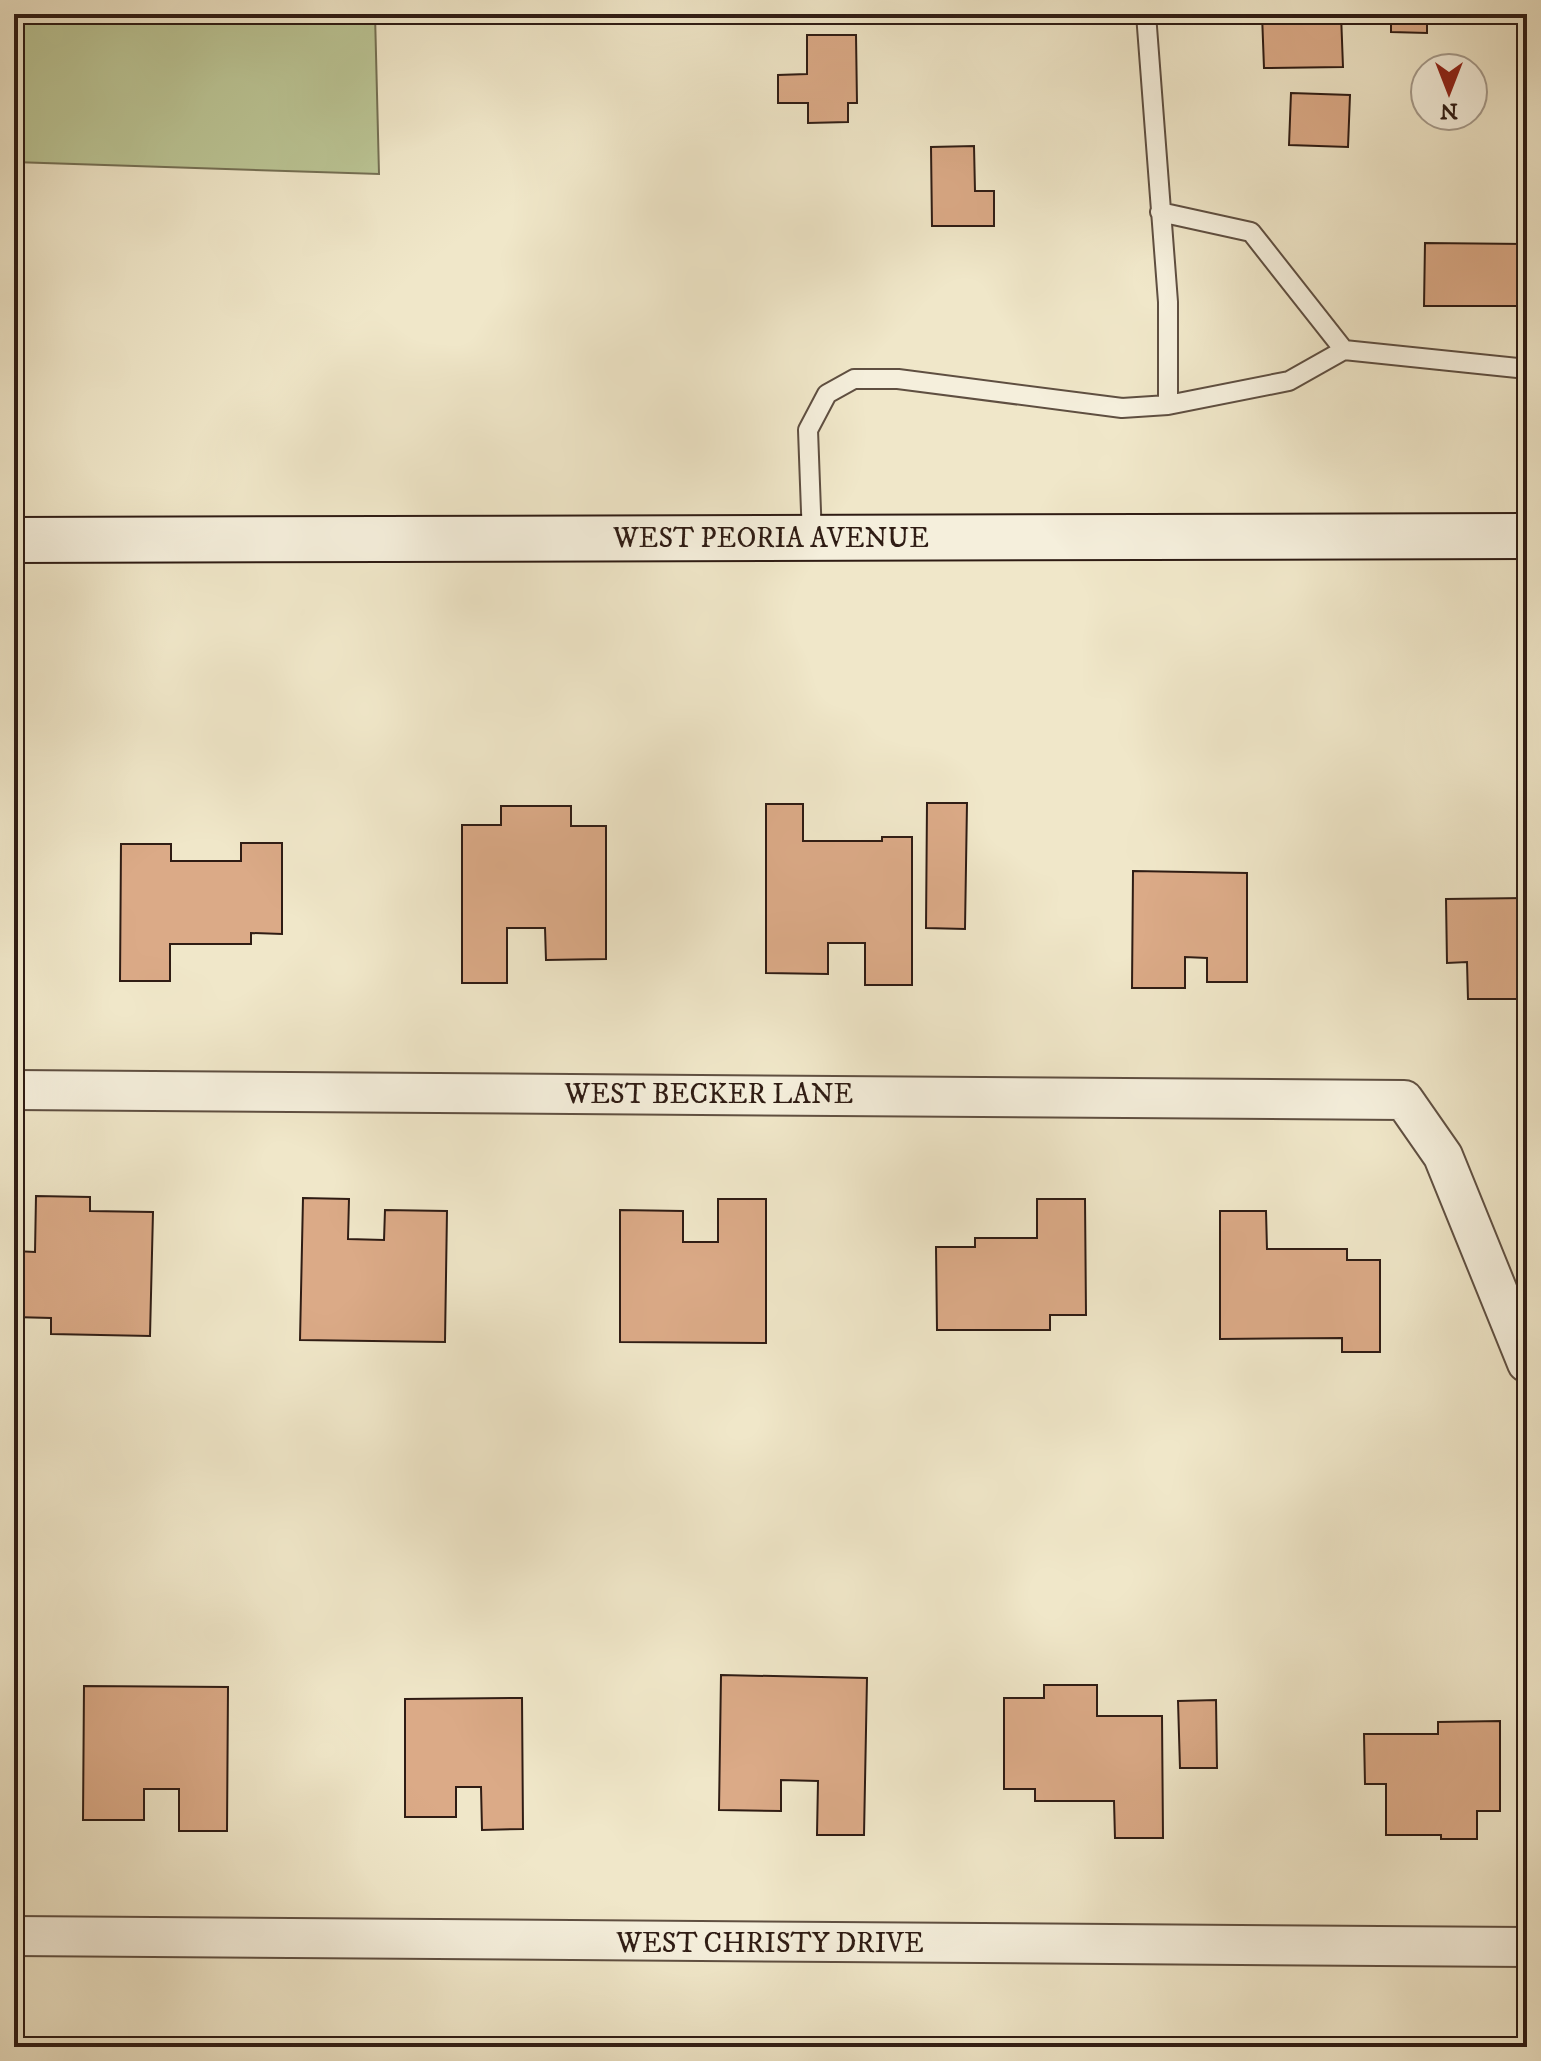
<svg xmlns="http://www.w3.org/2000/svg" width="1541" height="2061" viewBox="0 0 1541 2061" font-family="'IM FELL DW Pica',serif">
<style>
.green{fill:#bbc595;stroke:#757054;stroke-width:2}
.building{fill:#dbaa87;stroke:#2f1c14;stroke-width:2}
.lines{fill:none;stroke-linecap:round;stroke-linejoin:round}
.service-casing{stroke:#5f4f41;stroke-width:22}
.minor-casing{stroke:#5f4f41;stroke-width:42}
.secondary-casing{stroke:#2f1c14;stroke-width:48}
.service{stroke:#f5efdc;stroke-width:18}
.minor{stroke:#f5efdc;stroke-width:38}
.secondary{stroke:#f5efdc;stroke-width:44}
.labels{text-anchor:middle;dominant-baseline:central;stroke-width:6;stroke-linejoin:round;paint-order:stroke}
.street-label{font-size:28px;fill:#2f1c14;stroke:#f5efdc}
</style>
<rect width="100%" height="100%" fill="#f0e7c9"/>
<filter id="stains"><feTurbulence type="fractalNoise" baseFrequency=".0025" numOctaves="4"/><feColorMatrix values="0 0 0 0 .2 0 0 0 0 .09 0 0 0 0 .02 0 0 0 .5 -.17"/></filter>
<radialGradient id="worn" r=".72"><stop offset=".6" stop-color="#630" stop-opacity="0"/><stop offset="1" stop-color="#630" stop-opacity=".3"/></radialGradient>
<path class="green" d="M14,14h361l4,160 -365,-12z"/>
<path class="building" d="M1262,14h79l2,53 -79,1z
M1391,14h36v19l-36,-1z
M807,35h49l1,68h-9v19l-40,1v-20h-30v-28l29,-1z
M1291,93l59,2 -2,52 -59,-2z
M974,146l1,45h19v35h-62l-1,-79z
M1425,243l102,1v62h-103z
M927,803h40l-2,126 -39,-1z
M766,804h37v37h79v-4h30v148h-47v-42h-37v31l-62,-1z
M501,806h70v20h35v133l-60,1 -1,-32h-38v55h-45v-158h39z
M241,843h41v91l-31,-1v11h-81v37h-50l1,-137h50v17h70z
M1133,871l114,2v109h-40v-24l-22,-1v31h-53z
M1527,898v107l-2,-6h-57l-1,-37 -20,1 -1,-64z
M36,1196l54,1v14l63,1 -3,124 -99,-2v-16l-37,-1v-66l21,1z
M303,1198l46,1 -1,40 36,1 1,-30 62,1 -2,131 -145,-2z
M718,1199h48v144l-146,-1v-132l63,1v31h35z
M1037,1199h48l1,116h-36v15h-113l-1,-83h39v-9h62z
M1220,1211h46l1,38h80v11h33v92h-38v-14l-122,1z
M721,1675l146,3 -3,157h-47l1,-54 -37,-1v31l-62,-1z
M1044,1685h53v31h65l1,122h-48l-1,-37h-79v-12h-31v-91h40z
M84,1686l144,1 -1,144h-48v-42h-35v31h-61z
M522,1698l1,131 -41,1 -1,-43h-25v30h-51v-118z
M1216,1700l1,68h-37l-2,-67z
M1500,1721v90h-23v28h-36v-4h-55v-51h-21l-1,-50h74v-12z
M101,2044l48,1v2h-48z"/>
<g class="lines">
<defs>
<path id="service" d="M1146,14l22,288v103
M1160,212l91,20 93,118
M812,538l-4,-108 19,-36 27,-15h44l224,29 46,-3 121,-24 55,-31 183,19"/>
<path id="minor" d="M14,1090l1390,10 39,56 84,207
M14,1936l1513,11"/>
<path id="secondary" d="M14,540l1513,-4"/>
</defs>
<use href="#service" class="service-casing"/>
<use href="#minor" class="minor-casing"/>
<use href="#secondary" class="secondary-casing"/>
<use href="#service" class="service"/>
<use href="#minor" class="minor"/>
<use href="#secondary" class="secondary"/>
</g>
<g class="labels">
<g class="street-label">
<text x="771" y="538">WEST PEORIA AVENUE</text>
<text x="709" y="1094">WEST BECKER LANE</text>
<text x="770" y="1943">WEST CHRISTY DRIVE</text>
</g>
</g>
<rect width="1541" height="2061" fill="none" stroke="#f0e7c9" stroke-width="48"/>
<rect x="16" y="16" width="1509" height="2029" fill="none" stroke="#2f1c14" stroke-width="4"/>
<rect x="24" y="24" width="1493" height="2013" fill="none" stroke="#2f1c14" stroke-width="2"/>
<g transform="translate(1449 92) rotate(180)"><circle r="38" fill="#f5efdc" stroke="#a69b8c" stroke-width="2"/>
<path d="M0-6L14 30L0 20L-14 30Z" fill="#8f2418"/>
<text y="-12" font-size="22" font-weight="bold" text-anchor="middle" fill="#2f1c14">N</text>
</g>
<rect width="100%" height="100%" filter="url(#stains)"/>
<rect width="100%" height="100%" fill="url(#worn)"/>
</svg>
